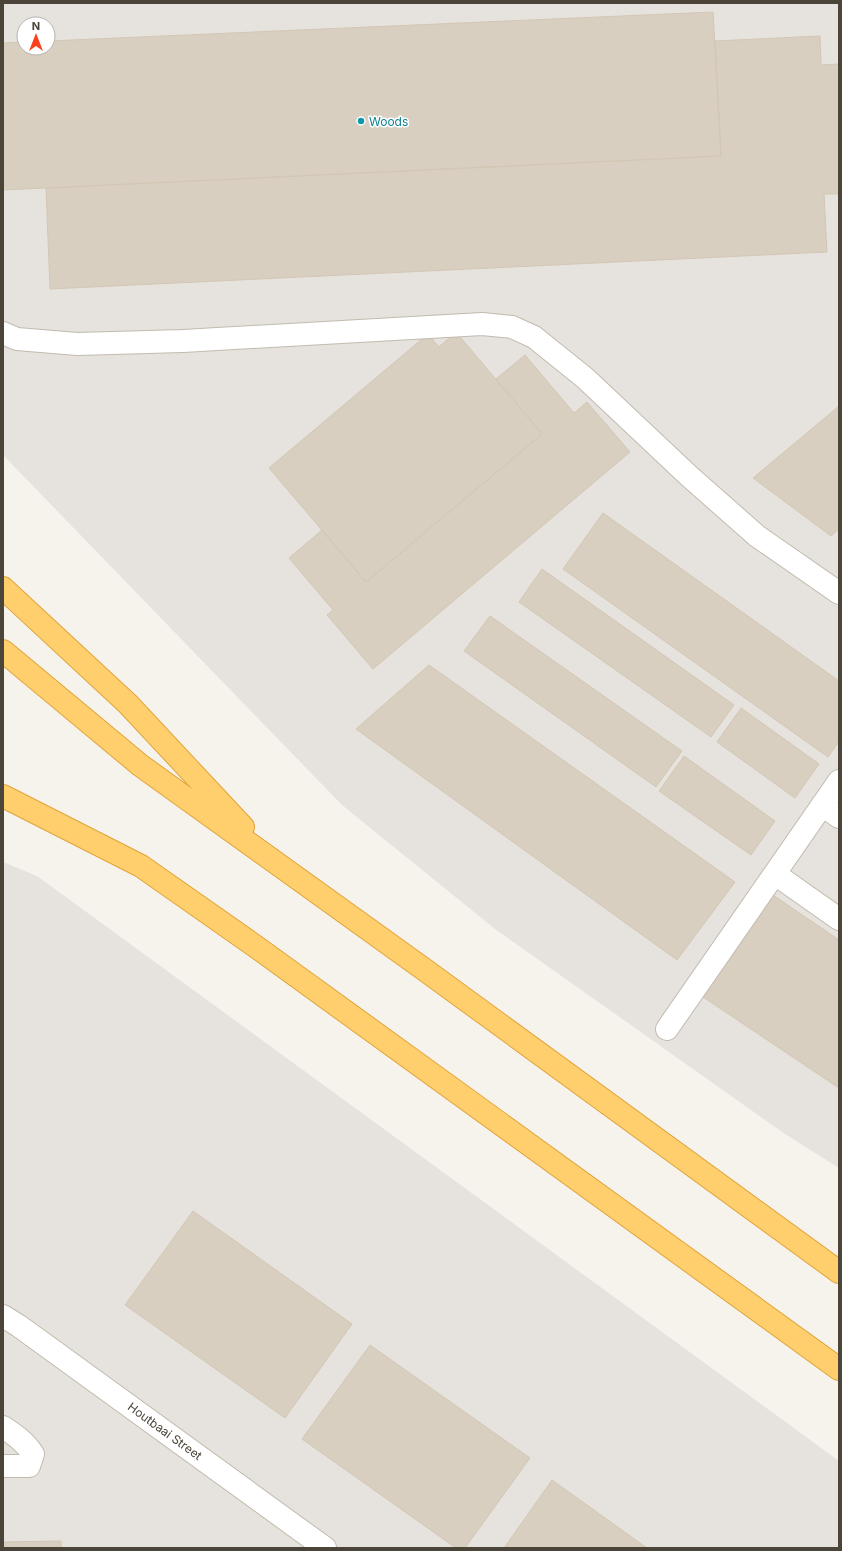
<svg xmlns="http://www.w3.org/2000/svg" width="842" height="1551" viewBox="0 0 842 1551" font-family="Inter,sans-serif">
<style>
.industrial{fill:#e6e2dd;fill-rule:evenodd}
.building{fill:#d8cfc1;stroke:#d3c7b4}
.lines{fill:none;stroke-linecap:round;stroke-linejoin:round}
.minor-casing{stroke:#c2bbae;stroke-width:24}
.highway-casing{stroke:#e0a43c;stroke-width:24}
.minor{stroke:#fff;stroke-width:22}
.highway{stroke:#ffcf6e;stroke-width:22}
.culture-dot{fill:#0f9aa8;stroke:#fff;stroke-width:1.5}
.labels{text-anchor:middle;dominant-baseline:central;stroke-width:3;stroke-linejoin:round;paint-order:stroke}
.culture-label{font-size:12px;fill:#0d838f;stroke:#fff;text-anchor:start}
.street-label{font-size:12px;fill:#4b4439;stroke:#fff}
</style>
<rect width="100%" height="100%" fill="#f6f3ec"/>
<path class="industrial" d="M3,3h836v1165l-54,-34 -290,-205 -153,-124 -339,-350zM24,24h24v24h-24z
M3,862l34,14 802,585v87h-836z"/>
<path class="building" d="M713,12l8,144 -718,34v-147l21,-1v6h24v-7z
M820,36l1,29 18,-1v130h-15l3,58 -777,37 -4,-101 675,-32 -6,-115z
M456,332l86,102 -176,148 -97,-114 159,-134 11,13z
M525,355l49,58 13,-11 43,50 -257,217 -46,-54 6,-5 -44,-52 33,-28 44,52 176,-148 -46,-55z
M839,406v123l-8,7 -78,-58z
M603,513l236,168v60l-11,16 -265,-188z
M542,569l192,136 -23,32 -192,-135z
M490,616l192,135 -26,36 -192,-136z
M429,665l306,217 -58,78 -321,-231z
M741,708l78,56 -24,34 -78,-56z
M684,756l91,65 -24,34 -92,-64z
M767,891l72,49v148l-145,-97z
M193,1211l159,113 -67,94 -160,-113z
M370,1345l160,113 -65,90h-9l-154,-109z
M552,1480l95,68h-143z
M61,1541v7h-58v-6z"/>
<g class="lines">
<defs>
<path id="minor" d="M3,333l14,6 60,5 106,-3 299,-17 30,3 22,10 51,41 104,98 68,60 82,57
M822,805l17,12
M775,874l64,45
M667,1029l172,-248
M3,1316l16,10 306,222
M3,1427c12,8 22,15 30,27l-4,12h-26"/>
<path id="highway" d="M3,588l125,116 115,123
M3,651l137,114 285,205 414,302
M3,796l138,70 114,80 584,423"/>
</defs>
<use href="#minor" class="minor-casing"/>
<use href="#highway" class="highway-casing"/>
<use href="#minor" class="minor"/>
<use href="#highway" class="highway"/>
</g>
<circle class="culture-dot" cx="361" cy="121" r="4"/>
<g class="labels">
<g class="culture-label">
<text x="369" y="121">Woods</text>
</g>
<g class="street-label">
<text transform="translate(165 1431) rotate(36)">Houtbaai Street</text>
</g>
</g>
<rect width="842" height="1551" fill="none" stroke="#4b4439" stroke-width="8"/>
<g transform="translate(36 36)"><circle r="19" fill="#ffffff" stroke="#b7b4b0"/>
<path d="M0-3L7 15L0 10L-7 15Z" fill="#fc3f1d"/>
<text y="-6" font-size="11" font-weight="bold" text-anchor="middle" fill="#4b4439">N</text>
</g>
</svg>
